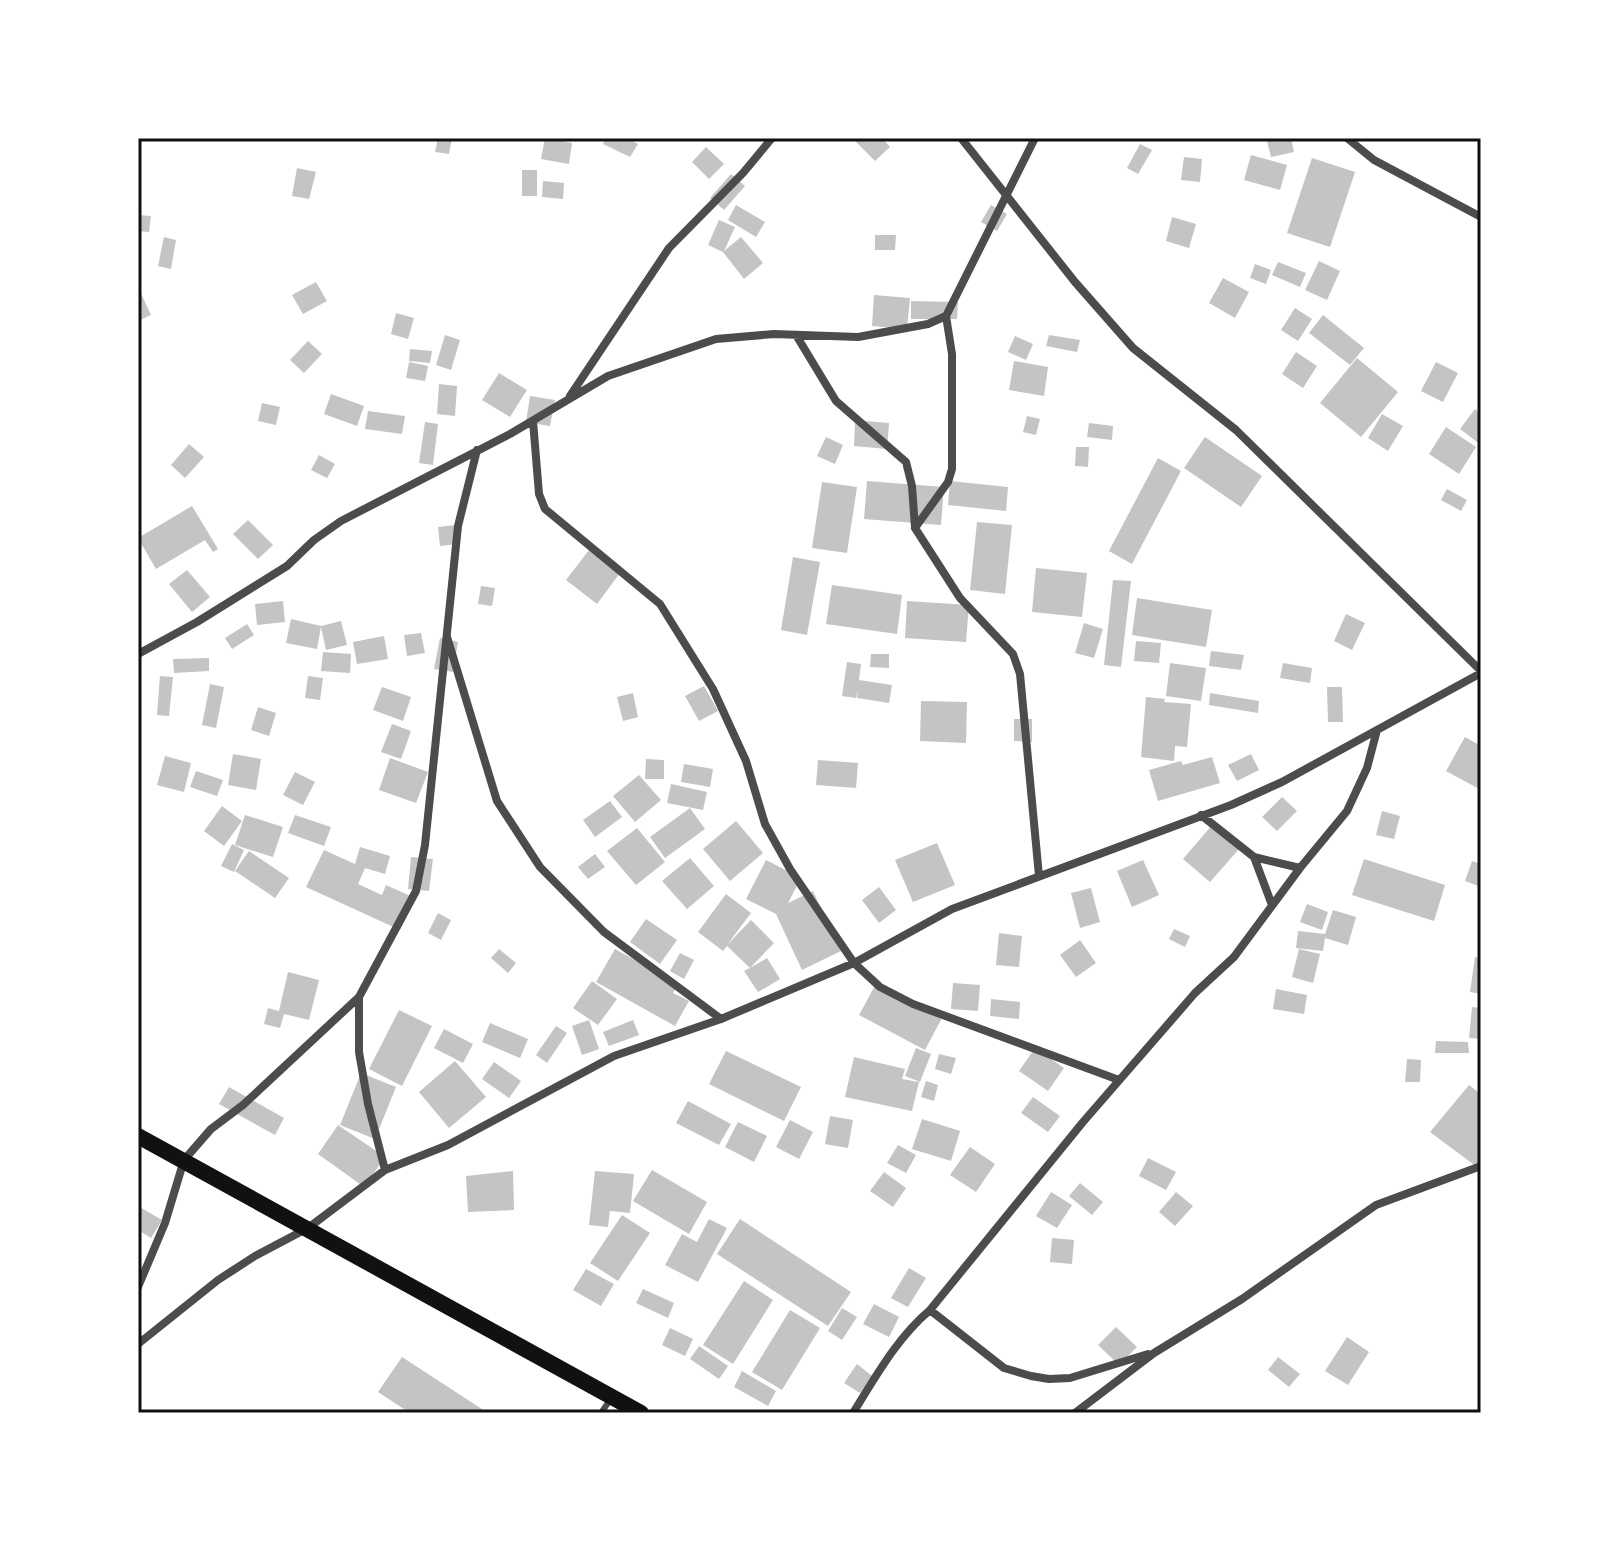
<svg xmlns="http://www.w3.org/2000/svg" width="1619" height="1551" viewBox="0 0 1619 1551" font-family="'Source Sans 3',sans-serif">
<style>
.building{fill:#c4c4c4}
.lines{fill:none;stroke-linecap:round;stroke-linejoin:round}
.service{stroke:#4c4c4c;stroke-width:6}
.minor{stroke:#4c4c4c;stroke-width:8}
.secondary{stroke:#111;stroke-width:16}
.neatline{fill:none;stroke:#111;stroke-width:3}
</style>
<rect width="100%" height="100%" fill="#fff"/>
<path class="building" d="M438,138h14l-3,16 -14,-2z
M545,138l27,5 -3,21 -28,-5z
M606,138h21l11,6 -8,13 -27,-13z
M852,138h30l8,9 -15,14z
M1282,138h9l3,14 -23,5 -4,-16z
M1140,144l12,6 -14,24 -11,-6z
M706,147l18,17 -15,15 -17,-17z
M1251,155l36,10 -7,25 -36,-10z
M1184,157l18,2 -2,23 -19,-2z
M1312,158l43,14 -25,75 -43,-14z
M297,168l19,4 -7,27 -17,-3z
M522,170h15v26h-15z
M731,174l14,12 -21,24 -14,-12z
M543,181l21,2 -1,16 -21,-2z
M736,205l29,17 -9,15 -28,-17z
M991,205l16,9 -10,17 -16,-9z
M138,215l13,1 -2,16 -11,-1z
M1172,217l24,7 -7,24 -23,-7z
M719,220l16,7 -11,24 17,-14 22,26 -19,16 -21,-27 -15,-7z
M875,235h21l-1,15h-20z
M164,237l12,3 -5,29 -13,-3z
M1319,261l21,10 -13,29 -22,-10z
M1278,262l28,11 -6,14 -28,-12z
M1255,264l16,6 -5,14 -16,-6z
M1223,278l26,14 -14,26 -26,-15z
M316,282l11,19 -24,13 -11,-19z
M138,287l13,28 -13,6z
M874,295l36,3 -3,31 -35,-3z
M911,301l47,1 -1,17h-46z
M1295,308l17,11 -14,22 -17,-11z
M396,313l18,5 -6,21 -17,-5z
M1323,315l41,33 -14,17 -41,-32z
M445,335l15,5 -9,30 -15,-5z
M1049,335l31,5 -3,12 -31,-6z
M1015,336l18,8 -7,16 -18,-8z
M308,341l14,13 -18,19 -14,-13z
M410,349l22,2 -2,12 -21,-2z
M1296,352l21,14 -14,22 -21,-14z
M1357,358l41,34 -37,45 -41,-34z
M1014,361l34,6 -4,29 -35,-6z
M409,362l19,4 -3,15 -19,-3z
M1436,362l22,11 -15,29 -22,-11z
M499,373l28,17 -17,27 -28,-17z
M439,384l18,2 -2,30 -18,-2z
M331,394l33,12 -7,20 -33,-12z
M530,396l25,4 -5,26 -24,-4z
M262,403l18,4 -4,18 -18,-4z
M1475,409l6,5v31l-21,-16z
M368,411l37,5 -3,18 -37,-5z
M1382,414l21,12 -15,25 -20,-13z
M1027,416l13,3 -4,16 -13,-3z
M855,420l34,3 -2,26 -33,-3z
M425,422l13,2 -5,41 -14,-2z
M1089,423l24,3 -1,14 -25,-3z
M1446,427l30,20 -17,27 -30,-20z
M826,437l17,8 -8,19 -18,-8z
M1205,437l57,39 -21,31 -57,-39z
M189,444l15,13 -19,21 -14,-13z
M1076,447h13l-1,20 -13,-1z
M319,455l16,9 -8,14 -16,-8z
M1158,458l23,13 -49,93 -23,-13z
M867,481l77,6 -3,38 -77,-6z
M950,481l58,6 -2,24 -58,-6z
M822,482l35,5 -10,66 -35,-5z
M1447,489l20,11 -6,11 -20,-11z
M192,506l26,43 -5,3 -8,-12 -49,29 -18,-31z
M248,520l25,25 -15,14 -25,-25z
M977,522l35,3 -7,69 -35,-4z
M456,525l2,19 -18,2 -2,-19z
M589,550l31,23 -23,31 -31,-24z
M793,557l27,5 -13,73 -26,-5z
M1036,568l51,5 -5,44 -50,-5z
M187,570l23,27 -18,15 -23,-28z
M1113,580l18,1 -10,86 -17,-2z
M832,585l70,10 -5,39 -71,-10z
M481,586l14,2 -3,18 -14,-2z
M1137,598l75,12 -6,37 -74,-12z
M283,601l2,21 -28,3 -2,-21z
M907,601l62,4 -3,37 -61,-4z
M1346,614l19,9 -13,27 -18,-9z
M291,619l30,7 20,-5 6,24 -21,5 -5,-23 -4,22 -31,-6z
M1084,623l19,6 -9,29 -19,-5z
M247,624l7,11 -22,14 -7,-11z
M421,633l4,20 -18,3 -3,-21z
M384,636l4,23 -31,5 -4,-22z
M440,638l18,4 -5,30 -19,-3z
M1136,641l25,2 -2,20 -25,-2z
M1211,651l33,4 -3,15 -32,-4z
M323,652l28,2 -1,19 -29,-2z
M871,654h18v14l-19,-1z
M209,658v13l-35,2 -1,-14z
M847,662l14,2 -2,16 33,5 -3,18 -32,-5 1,-9 -2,9 -14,-2z
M1170,663l36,5 -5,33 -35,-5z
M1283,663l29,5 -2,15 -30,-5z
M160,676l13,1 -4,39 -12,-1z
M308,676l15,2 -3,22 -15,-2z
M210,684l14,3 -8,41 -14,-3z
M704,686l14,25 -19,10 -14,-25z
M382,687l29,10 -8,24 -30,-11z
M1327,687h15l1,35h-15z
M633,693l5,24 -15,4 -6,-24z
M1210,693l49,8 -1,12 -49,-8z
M1146,697l19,2 -1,3 27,2 -4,43 -12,-1 -1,15 -33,-4z
M921,701l46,1 -1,41 -46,-2z
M258,707l18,6 -7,23 -18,-6z
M1014,719h18v23l-18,-1z
M392,724l19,7 -10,28 -20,-7z
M1465,737l16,9v44l-35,-19z
M233,754l28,5 -5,31 -28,-5z
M1251,754l8,16 -22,11 -9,-16z
M165,756l26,7 -7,29 -27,-7z
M1212,757l8,26 -62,18 -9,-31 32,-9 2,4z
M390,758l38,14 -12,31 -37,-13z
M646,759l18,1v19h-19z
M818,760l40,3 -2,25 -40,-3z
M684,764l29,5 -3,18 -29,-5z
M196,771l27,9 -6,16 -27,-9z
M295,772l20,10 -12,23 -20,-10z
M639,775l22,25 -26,22 -22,-26z
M671,784l36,8 -4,18 -36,-7z
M1282,797l15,14 -20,20 -15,-14z
M610,801l12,16 -27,20 -12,-17z
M222,806l20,15 -18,25 -20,-15z
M690,808l15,21 -40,29 -15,-21z
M1382,811l18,5 -6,23 -18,-4z
M245,815l38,12 -10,30 -38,-12z
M295,815l36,12 -7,19 -36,-13z
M736,821l27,32 -33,28 -27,-32z
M1213,824l27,24 -30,34 -27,-23z
M637,828l28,34 -29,23 -29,-34z
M937,843l18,42 -42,17 -18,-42z
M232,844l12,6 -10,22 -13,-6z
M360,847l30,9 -5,18 -20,-6 -7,16 24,11 4,-10 29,13 -15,32 -94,-43 18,-37 31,14z
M249,851l40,27 -14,20 -40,-27z
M595,854l10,13 -17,12 -10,-12z
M411,857l22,2 -4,32 -21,-2z
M690,858l24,28 -27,23 -25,-28z
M1364,859l81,26 -11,36 -82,-26z
M766,860l35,18 -13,25 25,-12 28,60 -39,19 -26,-56 -30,-15z
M1143,860l16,35 -27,12 -15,-36z
M1472,861l9,3v23l-16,-6z
M879,887l17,23 -17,13 -17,-23z
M1091,888l9,34 -20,6 -9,-35z
M726,894l25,19 -24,32 24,-25 23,23 -24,25 17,-10 13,21 -22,13 -14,-21 6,-3 -23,-22 -4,5 -25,-19z
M1307,904l21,8 -6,18 -22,-8z
M1333,910l23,7 -8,28 -23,-7 -2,13 -27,-3 2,-17 27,3z
M438,913l13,7 -10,20 -13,-7z
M646,919l31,21 -17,24 -30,-22z
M1174,929l16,7 -5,11 -16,-8z
M999,933l23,3 -3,31 -23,-2z
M1080,940l16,23 -20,14 -16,-22z
M499,949l17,14 -8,10 -17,-15z
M615,949l63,35 -5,9 16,8 -14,25 -79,-44z
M1299,949l21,5 -7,29 -21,-6z
M680,953l14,7 -10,19 -14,-8z
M1475,957l6,1v36l-11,-2z
M288,972l31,8 -10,40 -25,-6 -4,14 -16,-4 4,-16 11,3z
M592,981l25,18 -19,26 -25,-17z
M877,982l66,34 -18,34 -66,-35z
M953,983l27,2 -2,26 -27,-2z
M1276,989l31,6 -3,19 -31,-5z
M991,999l29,3 -1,17 -29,-3z
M1472,1007l9,1v31l-12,-1z
M399,1010l33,16 -30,60 -33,-17z
M589,1020l10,29 -17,6 -10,-29z
M633,1020l6,15 -30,11 -6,-14z
M490,1023l38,16 -8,19 -38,-16z
M556,1026l11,7 -20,30 -11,-8z
M444,1029l29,15 -10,19 -29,-15z
M1436,1041l32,1 1,11h-34z
M916,1048l15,6 -11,28 -15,-6z
M1035,1048l29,20 -16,23 -29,-20z
M726,1051l75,36 -17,34 -75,-37z
M939,1054l17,4 -5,16 -16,-5z
M854,1057l51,12 -3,10 17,3 -7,29 -67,-14z
M1407,1059l14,1 -1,22h-15z
M455,1061l31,36 -37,31 -30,-36z
M494,1062l27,19 -12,17 -27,-19z
M361,1073l35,14 -21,52 -35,-14z
M926,1081l12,4 -4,16 -13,-4z
M1469,1085l12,9v76l-51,-38z
M229,1087l55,31 -9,17 -56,-31z
M1033,1097l27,19 -12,16 -27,-19z
M688,1101l43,23 -12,21 -43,-22z
M830,1116l23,4 -5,28 -23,-4z
M922,1119l38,12 -9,30 -39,-12z
M790,1120l23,12 -14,27 -23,-12z
M738,1122l29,14 -13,26 -29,-15z
M338,1125l47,32 -21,30 -46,-33z
M898,1145l18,10 -10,18 -19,-10z
M970,1147l25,17 -19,28 -26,-17z
M1148,1158l28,14 -10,18 -27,-14z
M652,1170l55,32 -18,32 -56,-33z
M513,1171l1,39 -46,2 -2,-36z
M595,1171l39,3 -4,39 -20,-2 -2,16 -19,-2z
M884,1172l22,16 -13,19 -23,-16z
M1080,1183l23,19 -11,13 -23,-19z
M1051,1192l21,13 -15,23 -21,-12z
M1176,1192l17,14 -18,20 -16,-14z
M138,1206l24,14 -11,18 -13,-8z
M622,1215l28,18 -32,48 -28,-18z
M709,1219l18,9 -29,54 -33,-17 17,-31 15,8z
M740,1219l111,73 -23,34 -111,-72z
M1052,1238l22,2 -2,24 -22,-2z
M909,1268l17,10 -18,29 -17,-9z
M586,1269l28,15 -13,22 -28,-16z
M744,1281l29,19 -40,64 -30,-19z
M643,1289l31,14 -6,15 -32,-15z
M874,1304l25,13 -10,20 -26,-13z
M842,1308l15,9 -15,23 -14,-9z
M790,1310l30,18 -38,62 -30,-18z
M1116,1327l21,20 -18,18 -21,-20z
M670,1328l23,11 -8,17 -23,-11z
M1347,1337l22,15 -21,33 -23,-14z
M699,1346l29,20 -9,13 -29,-20z
M402,1357l86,56h-78l-32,-21z
M1278,1357l22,17 -11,13 -21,-17z
M857,1364l15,12 -12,17 -16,-10z
M742,1371l34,20 -8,15 -34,-19z"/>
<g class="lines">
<path class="service" d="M601,1413l9,-13"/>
<path class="minor" d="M961,138l114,144 58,66 103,82 245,241
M1347,138l27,22 107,57
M796,335l40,66 70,61 6,24 3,42 45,70 53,56 7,20 19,202
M570,396l99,-148 74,-75 29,-35
M533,421l6,73 6,15 115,95 53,85 33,72 19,63 25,45 64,94 26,24 33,17 206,76
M915,528l33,-46 4,-13v-115l-6,-38
M447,637l50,164 43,66 64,65 117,87
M138,654l59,-32 90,-56 27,-26 27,-19 169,-87 98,-58 108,-37 58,-5 84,3 70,-13 18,-8 89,-178
M1201,815l53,42 46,11
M1254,857l18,48
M385,1170l-17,-66 -9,-52v-55l57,-106 9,-46 33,-319 19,-76
M138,1287l27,-64 19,-63 27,-31 32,-24 116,-108
M930,1310l74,58 27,8 18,3 21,-1 78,-24
M138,1344l80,-64 37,-24 53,-28 77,-58 63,-25 166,-89 107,-37 133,-56 98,-54 279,-104 51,-23 199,-109
M853,1413c23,-37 44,-75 77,-103l153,-188 112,-129 39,-36 66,-89 47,-57 20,-43 10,-38
M1075,1413l79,-60 88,-54 134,-94 105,-39"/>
<path class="secondary" d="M138,1136l503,277"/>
</g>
<rect width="1619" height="1551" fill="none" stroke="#ffffff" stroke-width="280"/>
<rect x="140" y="140" width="1339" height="1271" class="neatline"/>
</svg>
